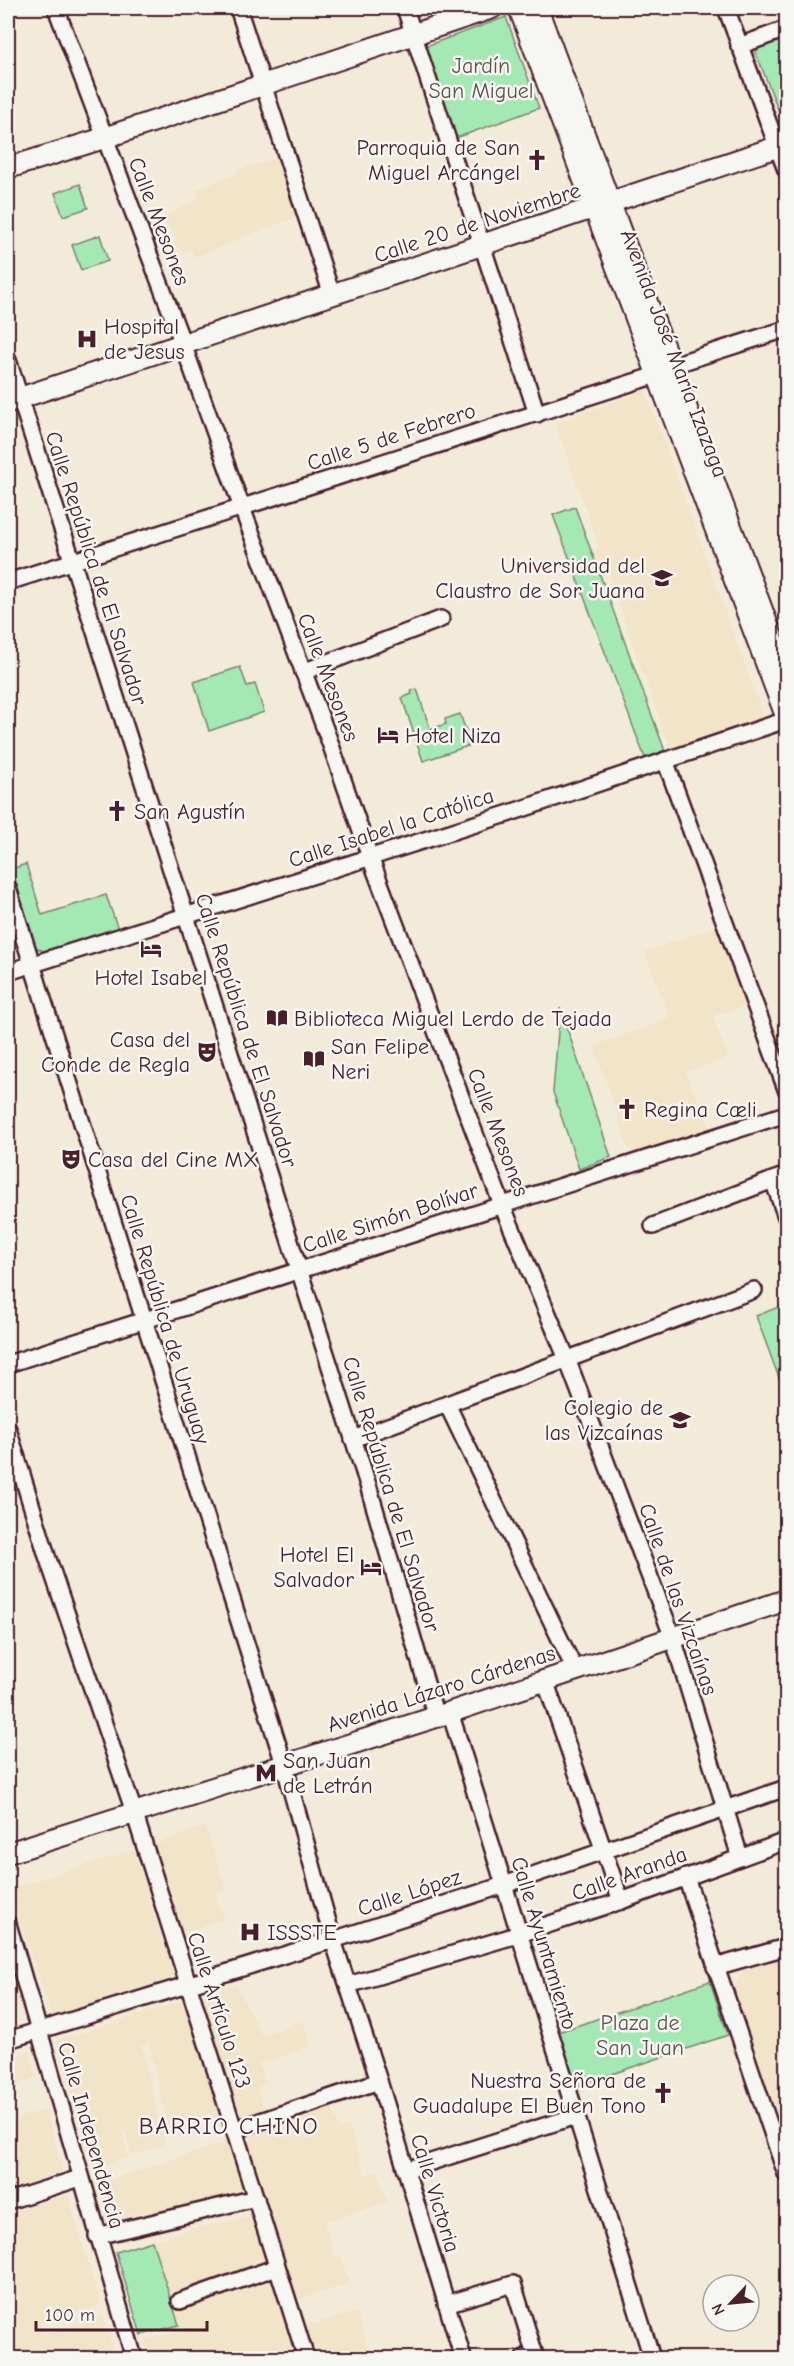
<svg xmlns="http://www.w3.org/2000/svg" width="794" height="2366" viewBox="0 0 794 2366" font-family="'Comic Neue',sans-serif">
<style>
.built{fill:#f1e4c8}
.green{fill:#a4e9b4;stroke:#778470;stroke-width:1.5}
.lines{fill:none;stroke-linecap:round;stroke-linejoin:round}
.minor-casing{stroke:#4a1f2b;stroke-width:20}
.major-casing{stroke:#4a1f2b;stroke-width:24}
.minor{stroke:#f6f6f2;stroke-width:15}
.major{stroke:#f6f6f2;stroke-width:20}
.labels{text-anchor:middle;stroke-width:5;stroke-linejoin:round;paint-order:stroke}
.park-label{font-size:22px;fill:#60524d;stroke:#f6f6f2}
.poi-label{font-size:22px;fill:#4a1f2b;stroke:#f6f6f2;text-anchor:start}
.street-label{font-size:22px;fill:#4a1f2b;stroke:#f6f6f2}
.neighbourhood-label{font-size:24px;letter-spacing:1.5px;fill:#4a1f2b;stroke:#f6f6f2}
</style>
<rect width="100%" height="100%" fill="#f3ebd9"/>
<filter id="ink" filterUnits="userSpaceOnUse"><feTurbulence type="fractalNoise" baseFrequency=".0167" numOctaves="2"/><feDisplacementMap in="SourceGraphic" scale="12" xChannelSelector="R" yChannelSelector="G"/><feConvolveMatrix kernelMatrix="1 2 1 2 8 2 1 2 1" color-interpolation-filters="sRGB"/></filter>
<g filter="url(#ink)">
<g class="built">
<polygon points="276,158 296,217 195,257 191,248 183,253 172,241 177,237 161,219 199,198 196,190 237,174 236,171"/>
<polygon points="645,390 765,721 672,753 605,567 599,569 592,550 599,547 555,423"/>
<polygon points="718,926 746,1005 713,1016 728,1058 685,1072 710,1128 636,1153 628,1148 594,1046 670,1018 645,952"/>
<polygon points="205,1826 227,1891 216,1894 224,1919 181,1933 153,1845"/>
<polygon points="134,1850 174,1977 52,2017 9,1889"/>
<polygon points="786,1958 786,2138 734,1989 743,1971"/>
<polygon points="236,1985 262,2036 303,2020 311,2046 271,2061 258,2062 266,2083 257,2087 265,2112 243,2119 240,2118 201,1996"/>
<polygon points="183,2001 220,2119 170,2135 149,2043 141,2045 165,2145 132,2156 125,2131 122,2131 129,2157 94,2169 57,2040"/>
<polygon points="29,2051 36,2077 21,2083 8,2096 8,2058"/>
<polygon points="331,2104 339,2128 349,2125 365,2175 378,2171 388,2202 324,2222 335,2258 341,2256 349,2284 297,2300 245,2135"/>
<polygon points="46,2110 63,2171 8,2189 8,2128 11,2125 11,2123 18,2121 18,2118"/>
<polygon points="227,2142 242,2192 212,2201 109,2219 98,2183"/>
<polygon points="68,2195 101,2305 40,2324 44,2334 103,2316 116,2358 8,2358 8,2213"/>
<polygon points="251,2217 296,2358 150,2358 145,2340 182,2331 152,2241 197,2227"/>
<polygon points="357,2312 371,2358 316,2358 306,2326"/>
</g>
<g class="green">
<polygon points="506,17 539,108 456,138 423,47"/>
<polygon points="786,38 786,121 781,117 756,53 758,49"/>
<polygon points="80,184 88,208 63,216 55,193"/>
<polygon points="100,235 108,261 81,270 72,245"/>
<polygon points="575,507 665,751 647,759 645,758 553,515"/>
<polygon points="240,667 247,686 255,684 264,712 209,731 194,682"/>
<polygon points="417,689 430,729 446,724 445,719 460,714 471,745 423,761 402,698 412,694 411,691"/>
<polygon points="26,864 42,915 106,895 118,929 43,951 35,947 12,869"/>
<polygon points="560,1008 611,1157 579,1169 553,1092"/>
<polygon points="786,1304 786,1397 756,1316"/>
<polygon points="710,1981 728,2035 570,2088 552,2034"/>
<polygon points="152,2241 179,2325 141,2335 116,2252"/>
</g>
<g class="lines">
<defs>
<g id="minor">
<polyline points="56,8 183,344 242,508 328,737 370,857 502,1205 567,1359 673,1638 740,1857"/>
<polyline points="238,8 332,295"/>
<polyline points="405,8 537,414"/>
<polyline points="726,8 786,170"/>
<polyline points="739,46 786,29"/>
<polyline points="8,360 368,1485 436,1717"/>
<polyline points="8,582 656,375 670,366 786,329"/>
<polyline points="303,672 441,619"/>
<polyline points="665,760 786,1089"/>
<polyline points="8,888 284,1764 333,1940 379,2081 463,2358"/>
<polyline points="8,972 507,814 786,720"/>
<polyline points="773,1180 786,1217"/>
<polyline points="653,1226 786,1175"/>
<polyline points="8,1364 786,1114"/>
<polyline points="447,1404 575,1670"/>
<polyline points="8,1429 47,1556 134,1812 306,2358"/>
<polyline points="353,1439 754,1290"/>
<polyline points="545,1680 621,1901"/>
<polyline points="450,1712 652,2358"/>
<polyline points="686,1877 786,2174"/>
<polyline points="8,1924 134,2358"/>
<polyline points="715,1967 786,1947"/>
<polyline points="348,1985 507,1938 621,1901 786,1841"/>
<polyline points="8,2040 333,1940 504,1885 786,1788"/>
<polyline points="234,2130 379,2081"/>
<polyline points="406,2170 576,2116"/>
<polyline points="8,2201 80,2178"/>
<polyline points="97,2236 256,2198"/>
<polyline points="180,2301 277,2267"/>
<polyline points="446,2304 513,2284 535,2355 524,2358"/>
</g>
<g id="major">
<polyline points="519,8 786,716"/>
<polyline points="537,8 786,674"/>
<polyline points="8,168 104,138 492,8"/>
<polyline points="8,402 786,144"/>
<polyline points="8,1853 436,1717 786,1600"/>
</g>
</defs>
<use href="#minor" class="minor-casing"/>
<use href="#major" class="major-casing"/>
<use href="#minor" class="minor"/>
<use href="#major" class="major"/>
</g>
</g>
<defs>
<symbol id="church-bare" viewBox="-9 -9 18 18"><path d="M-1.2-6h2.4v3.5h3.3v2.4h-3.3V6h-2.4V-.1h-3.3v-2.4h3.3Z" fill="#4a1f2b" stroke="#f6f6f2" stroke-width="2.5" paint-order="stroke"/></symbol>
<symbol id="hospital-bare" viewBox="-9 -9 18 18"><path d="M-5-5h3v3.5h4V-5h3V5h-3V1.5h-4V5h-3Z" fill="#4a1f2b" stroke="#f6f6f2" stroke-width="2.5" paint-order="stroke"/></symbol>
<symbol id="university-bare" viewBox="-9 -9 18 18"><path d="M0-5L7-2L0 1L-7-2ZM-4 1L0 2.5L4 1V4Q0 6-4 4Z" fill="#4a1f2b" stroke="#f6f6f2" stroke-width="2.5" paint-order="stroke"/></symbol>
<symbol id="hotel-bare" viewBox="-9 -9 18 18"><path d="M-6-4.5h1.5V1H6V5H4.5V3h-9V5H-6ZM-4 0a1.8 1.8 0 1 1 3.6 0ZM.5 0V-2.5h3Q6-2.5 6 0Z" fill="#4a1f2b" stroke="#f6f6f2" stroke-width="2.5" paint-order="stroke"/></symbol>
<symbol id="library-bare" viewBox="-9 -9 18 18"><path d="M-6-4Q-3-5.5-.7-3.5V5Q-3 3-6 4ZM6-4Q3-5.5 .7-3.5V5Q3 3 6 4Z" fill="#4a1f2b" stroke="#f6f6f2" stroke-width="2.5" paint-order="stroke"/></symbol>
<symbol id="theatre-bare" viewBox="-9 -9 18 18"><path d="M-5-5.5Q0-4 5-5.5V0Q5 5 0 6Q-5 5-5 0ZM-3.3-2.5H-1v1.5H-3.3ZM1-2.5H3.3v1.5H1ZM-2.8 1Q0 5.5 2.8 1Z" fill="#4a1f2b" stroke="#f6f6f2" stroke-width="2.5" paint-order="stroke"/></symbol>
<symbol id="school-bare" viewBox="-9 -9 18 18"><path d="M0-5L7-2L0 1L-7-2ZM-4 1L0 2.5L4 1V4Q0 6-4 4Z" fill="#4a1f2b" stroke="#f6f6f2" stroke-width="2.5" paint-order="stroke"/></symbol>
<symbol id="metro-bare" viewBox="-9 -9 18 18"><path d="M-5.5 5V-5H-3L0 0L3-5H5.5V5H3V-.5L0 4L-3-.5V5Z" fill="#4a1f2b" stroke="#f6f6f2" stroke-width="2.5" paint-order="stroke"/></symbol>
</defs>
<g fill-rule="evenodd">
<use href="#church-bare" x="522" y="145" width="30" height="30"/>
<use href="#hospital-bare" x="72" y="324" width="30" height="30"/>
<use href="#university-bare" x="647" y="563" width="30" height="30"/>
<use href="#hotel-bare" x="373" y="720" width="30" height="30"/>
<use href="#church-bare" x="102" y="796" width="30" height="30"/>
<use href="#hotel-bare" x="136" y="934" width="30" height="30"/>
<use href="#library-bare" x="262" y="1003" width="30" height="30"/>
<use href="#theatre-bare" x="192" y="1037" width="30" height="30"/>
<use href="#library-bare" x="299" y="1044" width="30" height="30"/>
<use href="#church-bare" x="612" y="1094" width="30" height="30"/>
<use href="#theatre-bare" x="56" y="1144" width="30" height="30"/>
<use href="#school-bare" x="665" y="1405" width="30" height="30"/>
<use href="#hotel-bare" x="356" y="1552" width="30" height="30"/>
<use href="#metro-bare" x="251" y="1758" width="30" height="30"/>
<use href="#hospital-bare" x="235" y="1917" width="30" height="30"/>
<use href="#church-bare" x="648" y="2078" width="30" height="30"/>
</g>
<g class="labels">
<g class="park-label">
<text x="481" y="73">Jardín<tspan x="481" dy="25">San Miguel</tspan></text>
<text x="640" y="2030">Plaza de<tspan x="640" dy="25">San Juan</tspan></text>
</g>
<g class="poi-label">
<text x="520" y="155" text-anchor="end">Parroquia de San<tspan x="520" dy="25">Miguel Arcángel</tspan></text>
<text x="104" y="334">Hospital<tspan x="104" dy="25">de Jesus</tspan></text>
<text x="645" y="573" text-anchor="end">Universidad del<tspan x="645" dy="25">Claustro de Sor Juana</tspan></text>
<text x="405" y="743">Hotel Niza</text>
<text x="134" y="819">San Agustín</text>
<text x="151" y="985" text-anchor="middle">Hotel Isabel</text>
<text x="294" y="1026">Biblioteca Miguel Lerdo de Tejada</text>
<text x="190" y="1047" text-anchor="end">Casa del<tspan x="190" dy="25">Conde de Regla</tspan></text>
<text x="331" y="1054">San Felipe<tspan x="331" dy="25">Neri</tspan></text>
<text x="644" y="1117">Regina Cæli</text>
<text x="88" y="1167">Casa del Cine MX</text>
<text x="663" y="1415" text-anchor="end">Colegio de<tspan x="663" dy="25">las Vizcaínas</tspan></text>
<text x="354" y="1562" text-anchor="end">Hotel El<tspan x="354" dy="25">Salvador</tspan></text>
<text x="283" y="1768">San Juan<tspan x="283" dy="25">de Letrán</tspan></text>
<text x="267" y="1940">ISSSTE</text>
<text x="646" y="2088" text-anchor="end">Nuestra Señora de<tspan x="646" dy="25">Guadalupe El Buen Tono</tspan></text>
</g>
<g class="street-label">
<text transform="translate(160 221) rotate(69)" y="8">Calle Mesones</text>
<text transform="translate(477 222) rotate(-18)" y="8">Calle 20 de Noviembre</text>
<text transform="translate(675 353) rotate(69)" y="8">Avenida José María Izazaga</text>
<text transform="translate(391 436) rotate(-18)" y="8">Calle 5 de Febrero</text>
<text transform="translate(97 568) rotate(72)" y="8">Calle República de El Salvador</text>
<text transform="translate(329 677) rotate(69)" y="8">Calle Mesones</text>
<text transform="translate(391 827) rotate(-18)" y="8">Calle Isabel la Católica</text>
<text transform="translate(247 1030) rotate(72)" y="8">Calle República de El Salvador</text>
<text transform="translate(499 1132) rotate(69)" y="8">Calle Mesones</text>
<text transform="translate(390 1217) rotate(-18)" y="8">Calle Simón Bolívar</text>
<text transform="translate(166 1319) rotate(73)" y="8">Calle República de Uruguay</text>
<text transform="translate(392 1494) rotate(73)" y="8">Calle República de El Salvador</text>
<text transform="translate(679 1599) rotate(71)" y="8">Calle de las Vizcaínas</text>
<text transform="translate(441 1688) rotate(-18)" y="8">Avenida Lázaro Cárdenas</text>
<text transform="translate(629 1873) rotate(-20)" y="8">Calle Aranda</text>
<text transform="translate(409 1892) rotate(-18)" y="8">Calle López</text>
<text transform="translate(545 1943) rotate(73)" y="8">Calle Ayuntamiento</text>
<text transform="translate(220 2010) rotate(72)" y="8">Calle Artículo 123</text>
<text transform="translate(92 2135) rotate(74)" y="8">Calle Independencia</text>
<text transform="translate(436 2193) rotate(73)" y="8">Calle Victoria</text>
</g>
<g class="neighbourhood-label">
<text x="229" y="2134">BARRIO CHINO</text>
</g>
</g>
<rect width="794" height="2366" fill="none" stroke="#f6f6f2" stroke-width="30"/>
<rect x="15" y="15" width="764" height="2336" fill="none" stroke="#4a1f2b" stroke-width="2" filter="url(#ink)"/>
<g transform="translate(731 2303) rotate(244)"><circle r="28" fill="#f6f6f2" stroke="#b1a0a2" stroke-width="1.5"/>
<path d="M0-4.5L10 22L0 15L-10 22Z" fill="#4a1f2b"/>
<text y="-9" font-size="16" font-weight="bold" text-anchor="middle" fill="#4a1f2b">N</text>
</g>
<path d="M36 2321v9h171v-9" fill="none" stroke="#4a1f2b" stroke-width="3"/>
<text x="45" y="2321" font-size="18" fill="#4a1f2b" stroke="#f6f6f2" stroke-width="4.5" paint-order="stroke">100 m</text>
</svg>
